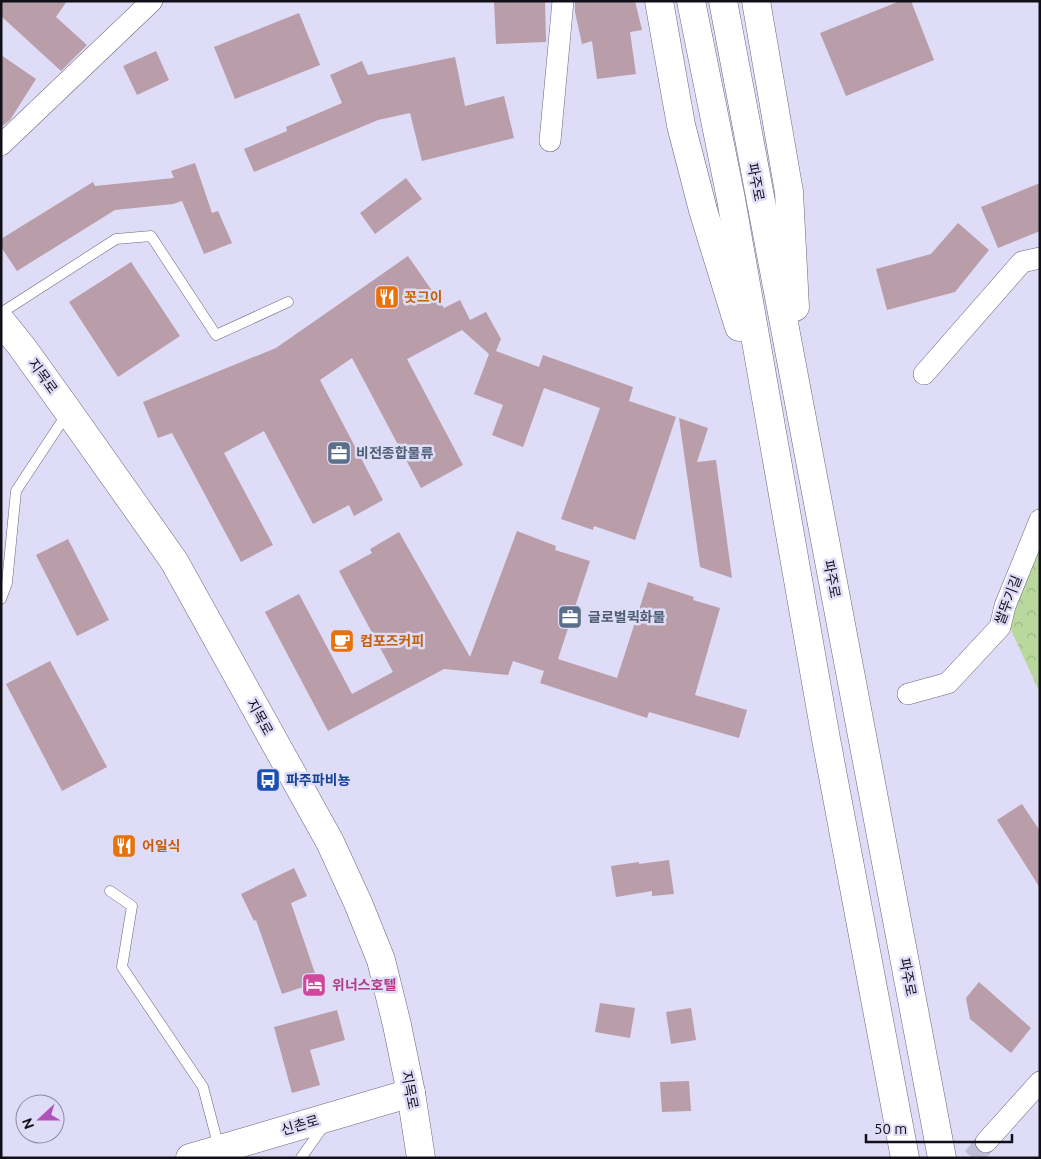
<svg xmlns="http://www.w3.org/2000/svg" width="1041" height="1159" viewBox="0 0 1041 1159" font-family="Ubuntu,'Noto Sans KR',sans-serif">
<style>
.forest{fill:url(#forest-crowns)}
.building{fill:#b99da9}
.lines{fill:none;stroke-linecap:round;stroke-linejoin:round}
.street-tunnel{stroke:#c0bdd6;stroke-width:21;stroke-dasharray:21 11;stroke-linecap:butt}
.lane-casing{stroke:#69667d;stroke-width:11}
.street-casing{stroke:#69667d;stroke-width:22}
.secondary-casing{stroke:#69667d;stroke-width:29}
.lane{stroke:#fff;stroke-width:10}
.street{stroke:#fff;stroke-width:21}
.secondary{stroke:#fff;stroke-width:28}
.labels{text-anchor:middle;stroke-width:5;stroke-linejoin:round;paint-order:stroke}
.street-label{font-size:14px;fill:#111019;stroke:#dfdcf7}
.food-label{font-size:14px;font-weight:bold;fill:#c56008;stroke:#dfdcf7;text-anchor:start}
.service-label{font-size:14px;font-weight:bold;fill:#4e5e75;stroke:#dfdcf7;text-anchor:start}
.transit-label{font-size:14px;font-weight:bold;fill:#164399;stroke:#dfdcf7;text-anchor:start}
.hotel-label{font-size:14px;font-weight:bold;fill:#b23c85;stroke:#dfdcf7;text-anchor:start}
</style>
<defs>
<pattern id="forest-crowns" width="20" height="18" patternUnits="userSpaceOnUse" patternTransform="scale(1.25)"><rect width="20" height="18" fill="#b8d89d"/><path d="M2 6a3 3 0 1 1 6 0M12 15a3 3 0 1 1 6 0" fill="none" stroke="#9db887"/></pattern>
</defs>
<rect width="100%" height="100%" fill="#dfdcf7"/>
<polygon class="forest" points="1040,540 1040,693 1007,621"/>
<g class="building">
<polygon points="1,1 67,1 56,17 87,45 61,71 1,16"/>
<polygon points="494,1 545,1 546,42 496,44"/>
<polygon points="575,1 635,1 642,30 630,32 636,74 597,79 592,41 582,44 575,12"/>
<polygon points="900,1 911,1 934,60 846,96 820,33"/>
<polygon points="299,13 320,65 235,99 214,47"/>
<polygon points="156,51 169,80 137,95 123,66"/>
<polygon points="1,55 36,79 10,120 1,127"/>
<polygon points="455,57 465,106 504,96 514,138 422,161 410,113 378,120 254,172 244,149 287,131 286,127 342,103 330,75 362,61 368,75"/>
<polygon points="195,163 212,213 218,211 232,243 204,254 182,201 173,204 115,210 17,271 1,247 1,239 93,182 95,186 174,178 171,171"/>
<polygon points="406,178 422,199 375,234 360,213"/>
<polygon points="1040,183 1040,231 998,248 981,207"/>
<polygon points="958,223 989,250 955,292 887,310 876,269 931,254"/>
<polygon points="408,256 444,308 460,300 470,320 486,312 501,339 496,351 539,367 543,355 633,387 629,401 676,417 635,540 594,526 593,530 561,519 600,408 544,388 523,447 492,435 503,405 474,394 489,354 462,330 407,359 463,465 421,488 352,358 320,380 383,500 354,516 349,505 313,524 264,431 224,453 273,545 241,562 172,433 158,438 143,402 276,348"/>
<polygon points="131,262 180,336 118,377 69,302"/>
<polygon points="679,418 708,428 697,462 716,460 732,578 700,567"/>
<polygon points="517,531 556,546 555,550 590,561 558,659 617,678 648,582 694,597 693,600 720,608 695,695 747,710 739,738 649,712 647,718 540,683 544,671 513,661 508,675 444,669 328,731 265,612 299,594 352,694 393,672 339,571 372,553 370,549 399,532 470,657"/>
<polygon points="68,539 109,620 77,636 36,555"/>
<polygon points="50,661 107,767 62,791 6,684"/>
<polygon points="1022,804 1040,831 1040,888 997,820"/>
<polygon points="669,860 674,894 652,896 652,891 616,897 611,866 639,862 639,864"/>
<polygon points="294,868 307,896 291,903 318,982 282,994 256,920 254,921 241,894"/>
<polygon points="979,982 1031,1028 1011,1053 970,1019 966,998"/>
<polygon points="600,1003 635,1008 630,1038 595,1032"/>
<polygon points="691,1008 696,1040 671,1044 666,1012"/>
<polygon points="337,1010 345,1040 310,1050 320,1085 292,1093 274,1027"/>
<polygon points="689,1081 691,1111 662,1112 660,1082"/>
</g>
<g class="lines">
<polyline class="street-tunnel" points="973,1158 986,1142"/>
<defs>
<g id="lane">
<polyline points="1,313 116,239 151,236 216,335 288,302"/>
<polyline points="1,599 7,583 16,491 68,412"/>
<polyline points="110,891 132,906 122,967 203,1087 219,1148"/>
<polyline points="301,1158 325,1124"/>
</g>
<g id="street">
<polyline points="550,141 563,1"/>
<polyline points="1,145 152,1"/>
<polyline points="924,374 1022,262 1040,258"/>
<polyline points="908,694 948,683 1000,627 1005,606 1040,520"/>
<polyline points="986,1142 1040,1082"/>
</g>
<g id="secondary">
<polyline points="659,1 681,125 703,210 739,327"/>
<polyline points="691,1 731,199 826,739 905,1158"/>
<polyline points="723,1 942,1158"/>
<polyline points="756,1 789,192 795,307"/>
<polyline points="1,321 22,347 68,411 174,561 330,842 358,903 381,960 397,1025 411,1093 421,1158"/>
<polyline points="190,1158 411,1093"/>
</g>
</defs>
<use href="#lane" class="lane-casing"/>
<use href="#street" class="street-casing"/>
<use href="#secondary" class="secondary-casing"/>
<use href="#lane" class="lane"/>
<use href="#street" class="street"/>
<use href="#secondary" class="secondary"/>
</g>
<defs>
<symbol id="restaurant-square" viewBox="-11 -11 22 22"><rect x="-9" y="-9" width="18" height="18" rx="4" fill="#e8710a" stroke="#dfdcf7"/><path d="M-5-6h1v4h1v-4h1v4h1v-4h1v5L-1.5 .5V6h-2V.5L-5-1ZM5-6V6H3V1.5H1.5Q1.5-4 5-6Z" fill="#fff"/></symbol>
<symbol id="office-square" viewBox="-11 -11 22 22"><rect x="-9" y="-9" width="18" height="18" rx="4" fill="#5c6f8a" stroke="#dfdcf7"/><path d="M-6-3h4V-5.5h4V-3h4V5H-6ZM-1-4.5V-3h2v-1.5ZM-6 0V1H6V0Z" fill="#fff"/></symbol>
<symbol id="cafe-square" viewBox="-11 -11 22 22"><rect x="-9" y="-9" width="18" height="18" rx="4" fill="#e8710a" stroke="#dfdcf7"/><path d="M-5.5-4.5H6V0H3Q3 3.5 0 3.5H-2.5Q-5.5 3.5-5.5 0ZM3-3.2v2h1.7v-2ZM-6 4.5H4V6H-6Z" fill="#fff"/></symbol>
<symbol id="bus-square" viewBox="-11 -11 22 22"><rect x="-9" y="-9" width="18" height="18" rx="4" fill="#1a4fb4" stroke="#dfdcf7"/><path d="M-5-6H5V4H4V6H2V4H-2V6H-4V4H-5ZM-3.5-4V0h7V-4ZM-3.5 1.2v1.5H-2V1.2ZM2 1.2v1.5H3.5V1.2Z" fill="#fff"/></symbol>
<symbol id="hotel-square" viewBox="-11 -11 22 22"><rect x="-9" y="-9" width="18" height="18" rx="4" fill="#d1479c" stroke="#dfdcf7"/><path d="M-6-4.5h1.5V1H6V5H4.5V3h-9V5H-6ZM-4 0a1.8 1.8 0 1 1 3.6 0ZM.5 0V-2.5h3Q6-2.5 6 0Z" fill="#fff"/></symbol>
</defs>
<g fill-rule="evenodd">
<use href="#restaurant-square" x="373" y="283" width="28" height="28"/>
<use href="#office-square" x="325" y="439" width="28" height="28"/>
<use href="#office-square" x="556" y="603" width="28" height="28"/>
<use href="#cafe-square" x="328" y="627" width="28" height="28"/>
<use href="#bus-square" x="254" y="766" width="28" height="28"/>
<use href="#restaurant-square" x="110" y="832" width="28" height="28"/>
<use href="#hotel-square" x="300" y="971" width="28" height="28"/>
</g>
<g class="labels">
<g class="street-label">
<text transform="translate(756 182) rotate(79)" y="5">파주로</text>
<text transform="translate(43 376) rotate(54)" y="5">지목로</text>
<text transform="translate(832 579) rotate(79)" y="5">파주로</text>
<text transform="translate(1008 600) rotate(-69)" y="5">쌀뚜기길</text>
<text transform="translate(260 717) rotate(61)" y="5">지목로</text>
<text transform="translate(908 977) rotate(79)" y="5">파주로</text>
<text transform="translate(410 1090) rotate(79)" y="5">지목로</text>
<text transform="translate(300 1125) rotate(-16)" y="5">신촌로</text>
</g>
<g class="food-label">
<text x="404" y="302">꼿그이</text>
<text x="360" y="646">컴포즈커피</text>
<text x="142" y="851">어일식</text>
</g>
<g class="service-label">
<text x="356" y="458">비전종합물류</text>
<text x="588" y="622">글로벌퀵화물</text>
</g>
<g class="transit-label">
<text x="286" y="785">파주파비뇽</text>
</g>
<g class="hotel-label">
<text x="332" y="990">위너스호텔</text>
</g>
</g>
<rect width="1041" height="1159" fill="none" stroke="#111019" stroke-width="5"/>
<g transform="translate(40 1119) rotate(249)"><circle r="24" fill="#dfdcf7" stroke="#8d8a9e"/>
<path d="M0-4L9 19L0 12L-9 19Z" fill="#b251b9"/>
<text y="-8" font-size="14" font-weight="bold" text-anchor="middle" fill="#111019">N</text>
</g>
<path d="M866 1134v8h146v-8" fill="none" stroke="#111019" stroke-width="2.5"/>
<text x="874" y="1134" font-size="15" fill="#111019" stroke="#dfdcf7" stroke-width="4" paint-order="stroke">50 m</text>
</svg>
